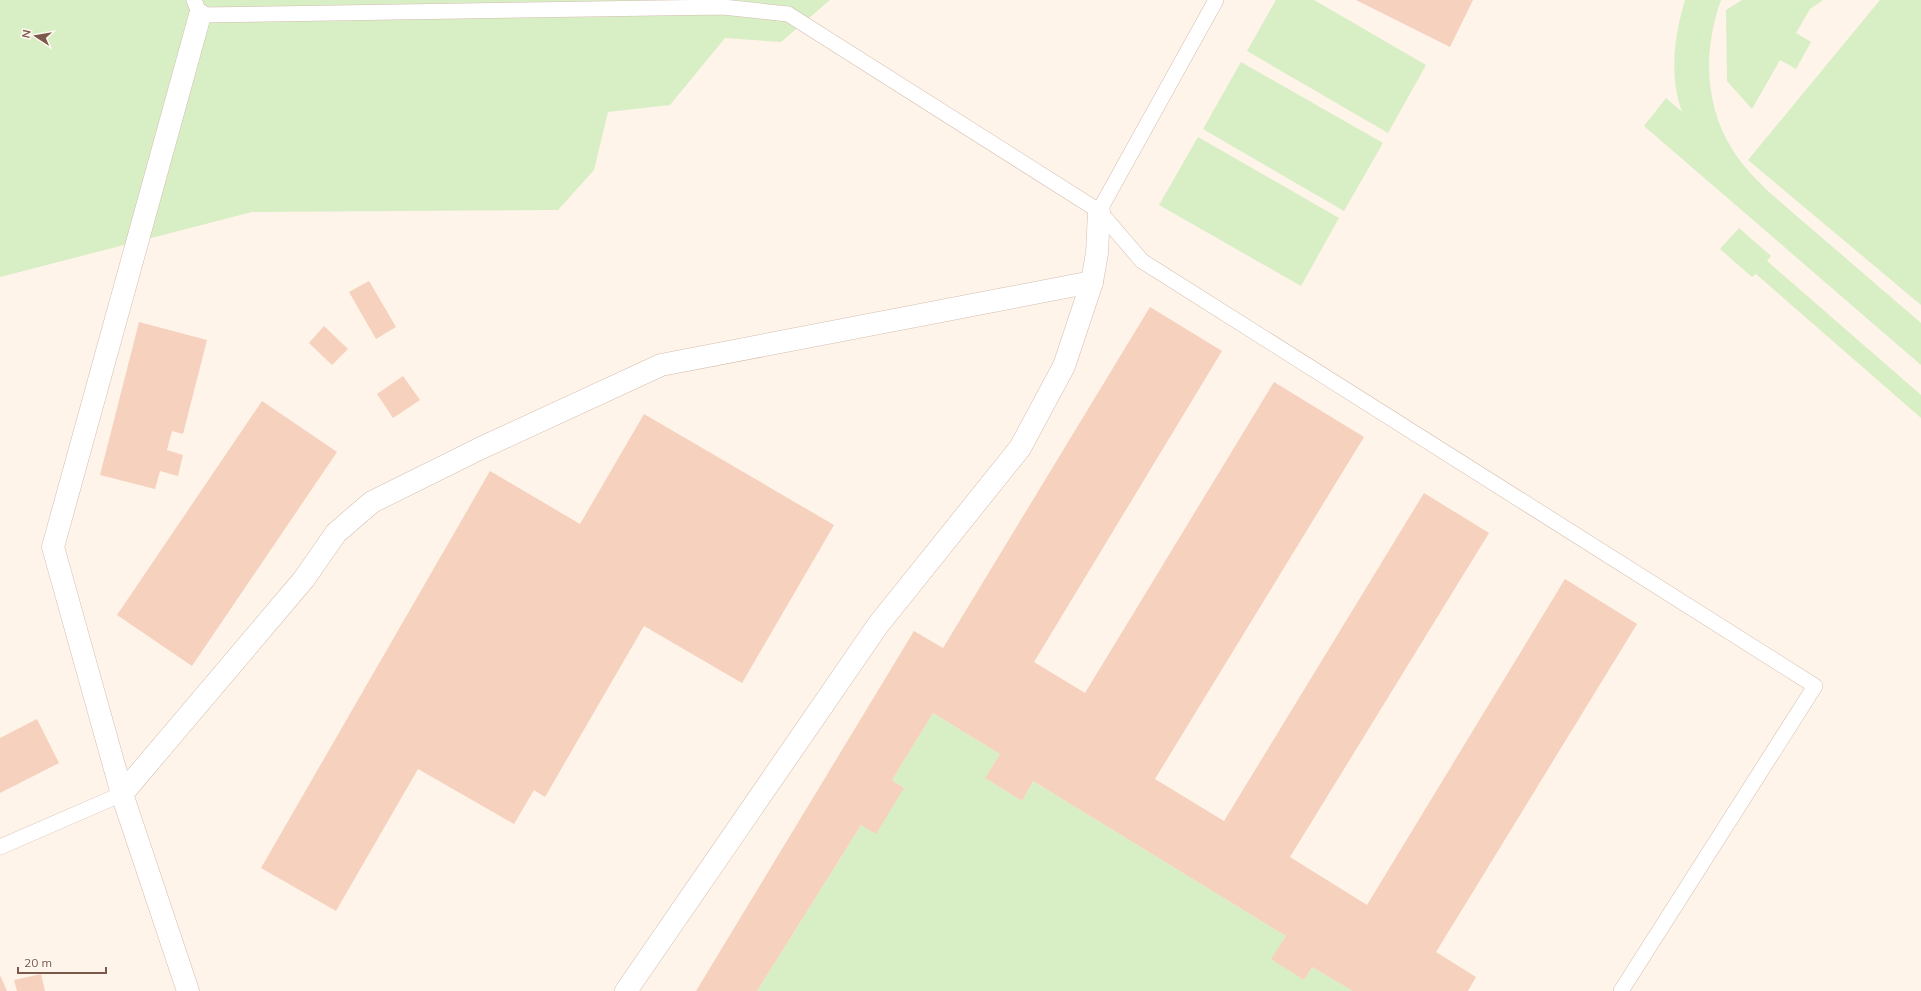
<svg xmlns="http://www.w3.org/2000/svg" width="1921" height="991" viewBox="0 0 1921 991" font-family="Mulish,sans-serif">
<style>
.green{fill:#d8eec5}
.building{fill:#f6d1be}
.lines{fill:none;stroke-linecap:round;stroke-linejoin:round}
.service-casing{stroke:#d4bdaf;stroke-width:16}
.minor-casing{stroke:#d4bdaf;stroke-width:23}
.service{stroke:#fff;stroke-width:15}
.minor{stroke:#fff;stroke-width:22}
</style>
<rect width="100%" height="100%" fill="#fef4e9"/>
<g class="green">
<polygon points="0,0 830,0 781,42 725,38 670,105 608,112 594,170 558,210 252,212 0,277"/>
<polygon points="1276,0 1314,0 1426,65 1388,133 1247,51"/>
<path d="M1685,0H1721C1703,50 1704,106 1734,152C1744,168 1757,180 1770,193L1921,323V365L1644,126L1666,98L1682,112C1669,75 1674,37 1685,0Z"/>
<polygon points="1742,0 1823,0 1810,9 1796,33 1811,42 1796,69 1780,60 1752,109 1727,81 1726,10"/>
<polygon points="1880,0 1921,0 1921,305 1748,160"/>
<polygon points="1241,62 1383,143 1344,211 1203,129"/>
<polygon points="1198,137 1339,218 1301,286 1159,205"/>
<polygon points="1739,228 1771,256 1767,261 1921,395 1921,418 1756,274 1752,277 1720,249"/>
<polygon points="933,713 1000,754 985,778 1022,801 1033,781 1286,936 1272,959 1304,980 1312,967 1353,991 757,991 861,825 904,788 892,780"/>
</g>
<g class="building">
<polygon points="1356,0 1473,0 1450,47"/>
<polygon points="369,281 396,327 376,339 349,292"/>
<polygon points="1150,307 1222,351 1034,662 1085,693 1274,382 1364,437 1155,779 1224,821 1424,493 1489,533 1290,857 1367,905 1565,579 1637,624 1436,952 1476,977 1468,991 1353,991 1312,967 1304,980 1271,959 1286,936 1033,781 1022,801 985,778 1000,754 933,713 892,780 904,788 876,834 861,825 757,991 696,991 914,631 943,648"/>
<polygon points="139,322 207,340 183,434 172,431 167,450 183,455 178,476 160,471 155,489 100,475"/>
<polygon points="324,326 348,349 332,365 309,343"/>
<polygon points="403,376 420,400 393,418 377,394"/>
<polygon points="262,401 337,452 192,666 117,615"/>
<polygon points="644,414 834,525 742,683 644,626 545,797 534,790 514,824 418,769 336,911 261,868 490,471 580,524"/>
<polygon points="37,719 59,763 0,793 0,738"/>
<polygon points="41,974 45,991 17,991 14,980"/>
<polygon points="0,975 7,991 0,991"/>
</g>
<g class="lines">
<defs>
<g id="service">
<polyline points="194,0 200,15 723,7 788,14 1099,211 1142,261 1815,686 1621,991"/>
<polyline points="1099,211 1216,0"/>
<polyline points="0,847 122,794"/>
</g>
<g id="minor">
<polyline points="122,794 304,579 336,533 372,502 481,448 661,365 1092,282"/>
<polyline points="188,991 122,794 53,547 200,15"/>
<polyline points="626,991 878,625 1020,448 1064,366 1092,282 1097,253 1099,211"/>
</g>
</defs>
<use href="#service" class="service-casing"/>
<use href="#minor" class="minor-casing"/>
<use href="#service" class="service"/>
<use href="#minor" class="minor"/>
</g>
<g transform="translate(36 36) rotate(282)" stroke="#fff8f0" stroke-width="3" paint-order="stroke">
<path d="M0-3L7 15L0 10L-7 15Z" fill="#7b5849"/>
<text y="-6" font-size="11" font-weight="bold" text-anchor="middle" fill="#7b5849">N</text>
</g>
<path d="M18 967v6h88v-6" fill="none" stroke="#7b5849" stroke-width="2"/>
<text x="24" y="967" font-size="12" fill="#7b5849" stroke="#fff8f0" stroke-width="3" paint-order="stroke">20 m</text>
</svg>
